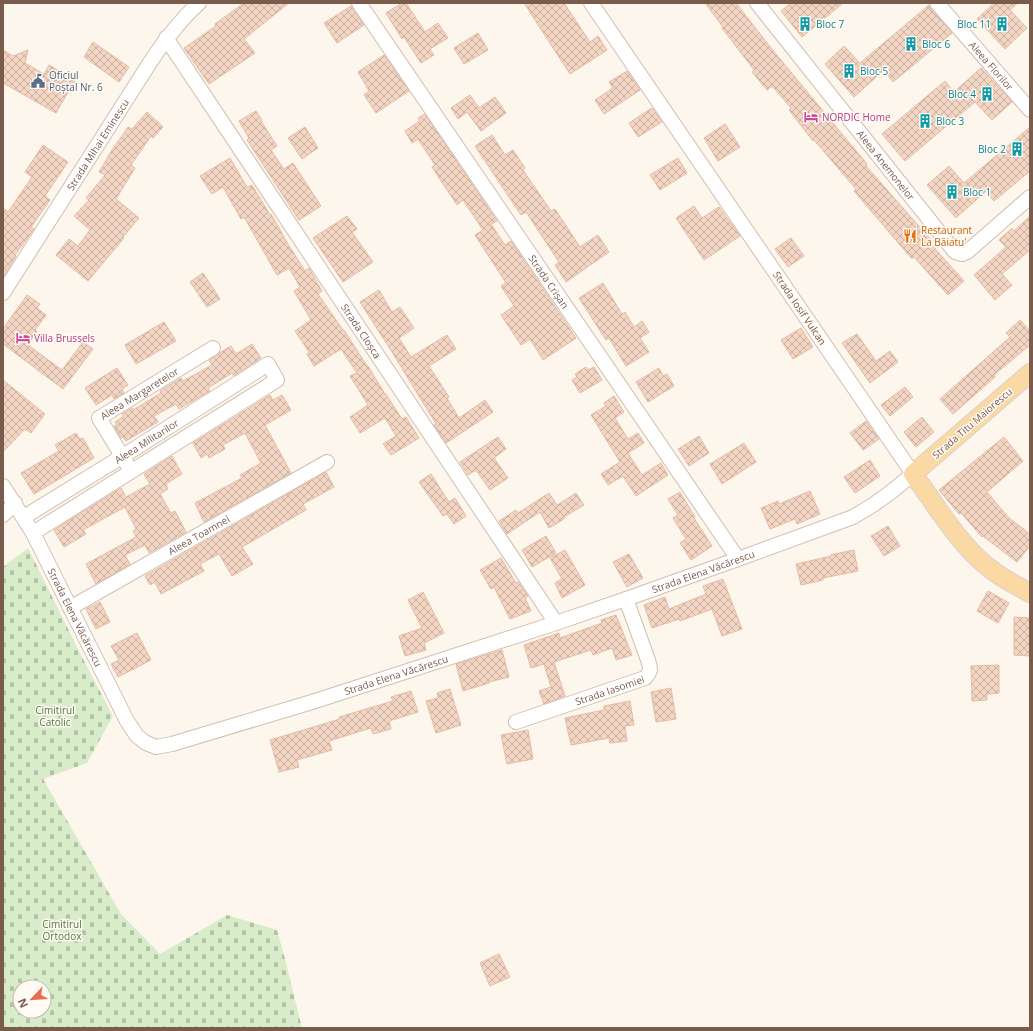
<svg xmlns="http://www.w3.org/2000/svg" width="1033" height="1031" viewBox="0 0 1033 1031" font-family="'Open Sans',sans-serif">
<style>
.cemetery{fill:url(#cemetery-stones);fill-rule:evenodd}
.building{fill:url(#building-cross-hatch);stroke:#e6bba3}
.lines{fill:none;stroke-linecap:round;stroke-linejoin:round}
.minor-casing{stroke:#d1beb0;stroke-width:16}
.major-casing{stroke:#dad1cd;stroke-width:20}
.minor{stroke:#fff;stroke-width:14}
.major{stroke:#fbd9a5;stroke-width:18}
.labels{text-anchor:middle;stroke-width:3;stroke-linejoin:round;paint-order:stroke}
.culture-label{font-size:10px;fill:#0d838f;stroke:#fffaf3;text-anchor:start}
.street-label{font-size:10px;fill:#7a5c4d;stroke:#fffaf3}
.service-label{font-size:10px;fill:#4e5e75;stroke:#fffaf3;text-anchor:start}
.hotel-label{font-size:10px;fill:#b23c85;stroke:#fffaf3;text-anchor:start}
.food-label{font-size:10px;fill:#c56008;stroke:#fffaf3;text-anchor:start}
.park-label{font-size:10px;fill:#537a41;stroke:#fffaf3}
</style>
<defs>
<pattern id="cemetery-stones" width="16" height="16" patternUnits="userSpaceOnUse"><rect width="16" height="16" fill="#d8ecc9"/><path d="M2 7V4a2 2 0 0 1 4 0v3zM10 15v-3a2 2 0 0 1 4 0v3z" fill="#b4c2a5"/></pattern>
<pattern id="building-cross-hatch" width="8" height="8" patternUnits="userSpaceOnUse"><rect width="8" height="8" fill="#f3d5c3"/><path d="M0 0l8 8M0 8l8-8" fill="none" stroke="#cab0a1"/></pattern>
</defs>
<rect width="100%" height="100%" fill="#fdf6ec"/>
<path class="cemetery" d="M28,548L82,657L113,716L87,763L43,779L121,914L160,954L227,915L277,930L284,955L302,1028H3V567ZM20,987H44V1011H20Z"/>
<g class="building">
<polygon points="244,3 289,3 244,39 255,53 209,84 184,48 216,26 215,24"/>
<polygon points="402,3 406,3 425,32 438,23 448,38 430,49 434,55 421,63 404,37 402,39 386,13"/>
<polygon points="524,3 564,3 590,42 598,36 607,50 570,74"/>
<polygon points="705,3 736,3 775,53 867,164 866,166 932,241 930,243 964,281 948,295 914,257 912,259 854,191 856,189 814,140 813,141 789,110 791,108 772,86 767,90 752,72 754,70 722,28 723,27"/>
<polygon points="791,3 843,3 802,37 781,11"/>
<polygon points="994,3 1018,3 1010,10 1027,28 1005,49 977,19"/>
<polygon points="929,5 931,9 952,33 893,82 884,70 854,97 825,64 844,46 860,63"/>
<polygon points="351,6 364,25 337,43 324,23"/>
<polygon points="478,33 488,50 464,64 454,48"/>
<polygon points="93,42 129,67 119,82 84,57"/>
<polygon points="3,50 13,56 28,50 25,63 44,74 49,65 75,80 56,113 3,83"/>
<polygon points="384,55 409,91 376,113 364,95 369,91 358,72"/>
<polygon points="981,68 1012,102 992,120 975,102 905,161 882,134 945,81 954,92"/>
<polygon points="627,71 640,90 604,114 595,100 613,88 609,82"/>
<polygon points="470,95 479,108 495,97 506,113 481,131 467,112 458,119 451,108"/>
<polygon points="652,108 662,122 638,137 629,123"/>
<polygon points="256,111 262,120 261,121 277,146 271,150 284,169 293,163 321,206 299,220 247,140 249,138 239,121"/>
<polygon points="147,112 163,127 153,138 151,136 131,165 135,168 116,199 139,218 123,237 124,238 88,281 56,255 69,239 78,246 90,230 74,216 89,200 86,198 105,175 99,172 112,150 128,127 132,129"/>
<polygon points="425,114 497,221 491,224 505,245 511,241 576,338 543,360 530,339 521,345 501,315 514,306 501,286 506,283 475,235 483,230 463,200 457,205 432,167 435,165 418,139 412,143 405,131 420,121 418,118"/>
<polygon points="725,124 740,147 718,161 704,138"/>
<polygon points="305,127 318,148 302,159 288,138"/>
<polygon points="1030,127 1030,171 994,201 986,191 956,218 927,185 949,166 964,183"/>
<polygon points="492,135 505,155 513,150 525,168 523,170 551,211 555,209 580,247 598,235 609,252 566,282 555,265 559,262 526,212 521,215 475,146"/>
<polygon points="43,145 68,162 45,196 50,200 31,227 34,229 15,255 16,256 3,277 3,208 8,212 32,177 25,172"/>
<polygon points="230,158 247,187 252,185 270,215 271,214 288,244 305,271 309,268 322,291 318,294 343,330 344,330 367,366 368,366 385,394 386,394 402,419 406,417 419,438 391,455 383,444 396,436 385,418 360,433 350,417 368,405 350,376 357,373 341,349 314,366 307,354 309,352 295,331 311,320 294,291 300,287 289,268 277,275 244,217 241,219 223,187 212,194 200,176"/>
<polygon points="678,158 687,173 660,190 650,175"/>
<polygon points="694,206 702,218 719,207 740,236 704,260 676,218"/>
<polygon points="347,216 357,229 352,232 373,262 343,282 313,238"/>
<polygon points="1030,216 1030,250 1002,274 1012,285 995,300 974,275 1006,247 999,240 1012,228 1014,231"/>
<polygon points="791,238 804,256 788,267 775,249"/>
<polygon points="203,273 220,299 207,307 190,282"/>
<polygon points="603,283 622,314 625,312 634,327 642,321 649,332 640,338 649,352 626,366 609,338 606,340 579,298"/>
<polygon points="379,290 392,312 400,307 414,328 399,338 411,357 447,335 456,349 429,366 449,397 447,398 459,418 485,400 493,412 446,443 434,425 436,424 392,352 360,302"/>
<polygon points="27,295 40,304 37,308 46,315 35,330 37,331 28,345 62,370 83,342 93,349 63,389 3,344 3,329"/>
<polygon points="1020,320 1030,331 1030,345 994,375 995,377 953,414 940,399 1010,337 1006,333"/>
<polygon points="164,322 176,341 136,364 125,345"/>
<polygon points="801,328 813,347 793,359 781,340"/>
<polygon points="857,334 876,361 890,351 898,362 870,383 842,343"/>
<polygon points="252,344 261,358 234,376 232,373 208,388 210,391 179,409 176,404 154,416 158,422 126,441 123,437 121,438 114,426 117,425 115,422 124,416 122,414 132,408 133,410 161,393 160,391 181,378 183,381 212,365 209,360 217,355 221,352 231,346 236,354"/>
<polygon points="586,367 588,370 594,367 602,380 580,393 572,380 577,377 575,374"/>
<polygon points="117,368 128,385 122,389 124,393 114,399 112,395 96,405 85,388"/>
<polygon points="659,368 663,376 667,374 674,386 648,402 636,382"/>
<polygon points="3,380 45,414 31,433 25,429 3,452"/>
<polygon points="905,387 913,397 890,416 881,405"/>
<polygon points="270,395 273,400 282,395 291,410 265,425 291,473 204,522 195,503 242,478 240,475 261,463 245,433 223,445 225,449 209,458 207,454 201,458 193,443"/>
<polygon points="614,396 624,412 615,418 628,439 638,433 644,443 628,453 642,475 661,463 668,475 636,496 623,476 608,485 601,474 620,462 591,415 606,406 604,403"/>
<polygon points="922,417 934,432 916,447 904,432"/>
<polygon points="866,421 879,439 863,450 850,433"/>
<polygon points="76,433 80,439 83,438 94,458 34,494 21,473 59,451 55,445"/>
<polygon points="699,436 709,453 689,466 678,449"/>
<polygon points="498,437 506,449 494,458 508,478 490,490 476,470 468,475 460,462"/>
<polygon points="1004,437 1023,461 987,492 1009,518 1030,534 1030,546 1017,562 983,536 982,537 961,513 959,514 939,490"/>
<polygon points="744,443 756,462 722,484 710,464"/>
<polygon points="172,456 182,474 166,484 168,489 160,494 171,513 175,511 186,532 149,553 145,545 125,555 130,564 96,584 86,564 136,537 133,531 136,529 125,507 83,530 86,534 64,547 54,530 121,488 126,497 150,484 144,474"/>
<polygon points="870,460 880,476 855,493 844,477"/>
<polygon points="326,472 334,487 303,504 306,510 242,547 253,564 232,576 219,554 200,564 204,571 161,594 155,582 150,585 145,576"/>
<polygon points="431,474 449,502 455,498 466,516 454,524 447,514 443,516 419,482"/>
<polygon points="810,491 820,514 797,524 795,519 770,529 761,508 778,501 779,504"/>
<polygon points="680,492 695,517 694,518 712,546 691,560 680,543 686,539 673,518 678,515 668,499"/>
<polygon points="549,493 557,505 576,493 584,505 564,517 564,519 549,528 540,512 507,534 499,521 516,510 518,513"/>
<polygon points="888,526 900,546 884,556 871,536"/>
<polygon points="546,536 556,553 532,567 522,550"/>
<polygon points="565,550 585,585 562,598 555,583 562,579 550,558"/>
<polygon points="854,550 858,571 823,578 823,580 801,585 796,564 831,556 830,555"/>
<polygon points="629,554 643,578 627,587 613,562"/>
<polygon points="501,558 516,583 518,582 528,596 525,598 531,611 510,619 494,587 491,589 480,570"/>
<polygon points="723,579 742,629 722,636 712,609 680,621 679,619 652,628 644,605 665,597 669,609 706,594 703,586"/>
<polygon points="988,591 1009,603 998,623 977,611"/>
<polygon points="423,592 444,633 424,643 426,650 405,656 399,636 422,628 408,600"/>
<polygon points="100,602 110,622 96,629 86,609"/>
<polygon points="616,615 632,655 616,660 612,648 593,655 591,650 554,662 565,696 544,704 539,691 551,687 544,664 531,668 524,645 559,633 560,638 602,623 601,620"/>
<polygon points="1014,617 1030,618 1030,656 1014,655"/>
<polygon points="137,633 151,660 118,677 111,664 119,660 111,646"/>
<polygon points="502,650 509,677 489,682 489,683 463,691 456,664"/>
<polygon points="999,665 999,693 987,694 987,700 972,701 971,666"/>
<polygon points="671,688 676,719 656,722 651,692"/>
<polygon points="450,689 461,725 436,733 426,701 438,698 437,693"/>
<polygon points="411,691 418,712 389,721 391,729 373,734 371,728 329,741 332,750 297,760 299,767 279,772 270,740 340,719 339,717 393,701 391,697"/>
<polygon points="630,701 634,725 625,726 627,741 610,743 609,738 571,745 565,718 604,710 604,706"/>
<polygon points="528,730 533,759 507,764 501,735"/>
<polygon points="499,954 510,977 490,986 480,963"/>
</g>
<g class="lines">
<defs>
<g id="minor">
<path id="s1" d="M359,3L738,559"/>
<path id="s2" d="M757,3L955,252L962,254L967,252L1030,197"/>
<path id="s3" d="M937,3L1030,110"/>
<path id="s4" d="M166,38L556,623"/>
<path id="s5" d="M3,293L151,61C165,40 180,20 199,3"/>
<path id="s6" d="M127,464L99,418L213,348"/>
<path id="s7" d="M3,486L33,533L127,721L137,736L146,743L156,747L172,744L312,702L556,623L626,599L738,559L853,517L873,505L891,492L913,474L591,3"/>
<polyline points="3,515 15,503"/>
<path id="s8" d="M24,517L123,456L268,364L277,380L33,533"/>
<path id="s9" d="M70,608L327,462"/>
<path id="s10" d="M516,722L645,678C651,671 651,670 648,660L626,599"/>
</g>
<path id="major" d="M1030,373L913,474C936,505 958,543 988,567C1001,578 1016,585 1030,593"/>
</defs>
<use href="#minor" class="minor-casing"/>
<use href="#major" class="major-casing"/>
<use href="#minor" class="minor"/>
<use href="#major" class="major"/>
</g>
<defs>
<symbol id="building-bare" viewBox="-9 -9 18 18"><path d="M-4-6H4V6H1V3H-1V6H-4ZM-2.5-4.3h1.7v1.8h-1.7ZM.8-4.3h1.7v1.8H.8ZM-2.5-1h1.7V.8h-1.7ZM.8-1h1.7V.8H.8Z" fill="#0f9aa8" stroke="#fffaf3" stroke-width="2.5" paint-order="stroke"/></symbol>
<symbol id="civic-bare" viewBox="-9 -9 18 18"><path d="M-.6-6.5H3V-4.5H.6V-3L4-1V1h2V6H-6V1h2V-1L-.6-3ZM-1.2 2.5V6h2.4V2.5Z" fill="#5c6f8a" stroke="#fffaf3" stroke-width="2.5" paint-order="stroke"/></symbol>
<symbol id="hotel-bare" viewBox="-9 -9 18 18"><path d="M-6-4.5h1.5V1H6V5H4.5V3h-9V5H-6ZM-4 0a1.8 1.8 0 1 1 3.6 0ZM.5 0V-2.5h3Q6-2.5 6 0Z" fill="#d1479c" stroke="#fffaf3" stroke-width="2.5" paint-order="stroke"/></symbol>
<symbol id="restaurant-bare" viewBox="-9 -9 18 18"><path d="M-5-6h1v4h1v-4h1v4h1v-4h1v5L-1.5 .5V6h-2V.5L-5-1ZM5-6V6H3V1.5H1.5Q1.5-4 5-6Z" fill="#e8710a" stroke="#fffaf3" stroke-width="2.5" paint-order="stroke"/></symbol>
</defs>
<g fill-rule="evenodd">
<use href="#building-bare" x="795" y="14" width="20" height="20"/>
<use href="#building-bare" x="992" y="14" width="20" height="20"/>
<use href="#building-bare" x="901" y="34" width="20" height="20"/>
<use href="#building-bare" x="839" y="61" width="20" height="20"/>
<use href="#civic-bare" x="28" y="71" width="20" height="20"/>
<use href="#building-bare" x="977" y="84" width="20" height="20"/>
<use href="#hotel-bare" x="801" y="107" width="20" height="20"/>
<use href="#building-bare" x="915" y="111" width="20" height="20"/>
<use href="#building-bare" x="1007" y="139" width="20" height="20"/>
<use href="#building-bare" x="942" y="182" width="20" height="20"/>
<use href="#restaurant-bare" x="900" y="226" width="20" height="20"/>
<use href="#hotel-bare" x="13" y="328" width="20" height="20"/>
</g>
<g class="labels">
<g class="culture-label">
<text x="816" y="28">Bloc 7</text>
<text x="991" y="28" text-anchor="end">Bloc 11</text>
<text x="922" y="48">Bloc 6</text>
<text x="860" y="75">Bloc 5</text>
<text x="976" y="98" text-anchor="end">Bloc 4</text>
<text x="936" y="125">Bloc 3</text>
<text x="1006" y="153" text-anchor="end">Bloc 2</text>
<text x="963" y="196">Bloc 1</text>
</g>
<g class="street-label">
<text dy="4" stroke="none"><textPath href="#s3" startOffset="83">Aleea Florilor</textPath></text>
<text dy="4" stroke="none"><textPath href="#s5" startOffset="176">Strada Mihai Eminescu</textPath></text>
<text dy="4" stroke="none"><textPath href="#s2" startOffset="207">Aleea Anemonelor</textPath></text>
<text dy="4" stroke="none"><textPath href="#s1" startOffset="337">Strada Crișan</textPath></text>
<text transform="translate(800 308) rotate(56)" y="4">Strada Iosif Vulcan</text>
<text dy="4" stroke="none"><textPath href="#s4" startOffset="352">Strada Cloșca</textPath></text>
<text dy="4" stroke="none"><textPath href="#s6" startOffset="101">Aleea Margaretelor</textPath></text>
<text transform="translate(972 423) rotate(-41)" y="4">Strada Titu Maiorescu</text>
<text dy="4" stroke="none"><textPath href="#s8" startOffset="144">Aleea Militarilor</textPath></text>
<text dy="4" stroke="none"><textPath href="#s9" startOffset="148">Aleea Toamnei</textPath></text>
<text dy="4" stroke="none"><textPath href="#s7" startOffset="881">Strada Elena Văcărescu</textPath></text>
<text dy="4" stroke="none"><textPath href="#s7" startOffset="150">Strada Elena Văcărescu</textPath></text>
<text dy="4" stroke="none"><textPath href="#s7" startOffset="557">Strada Elena Văcărescu</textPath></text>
<text dy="4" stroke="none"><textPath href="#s10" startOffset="99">Strada Iasomiei</textPath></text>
</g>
<g class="service-label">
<text x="49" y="79">Oficiul<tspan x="49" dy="12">Poștal Nr. 6</tspan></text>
</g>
<g class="hotel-label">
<text x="822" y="121">NORDIC Home</text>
<text x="34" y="342">Villa Brussels</text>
</g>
<g class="food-label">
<text x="921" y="234">Restaurant<tspan x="921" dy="12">La Băiatu'</tspan></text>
</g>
<g class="park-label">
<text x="55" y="714">Cimitirul<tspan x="55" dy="12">Catolic</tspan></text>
<text x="62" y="928">Cimitirul<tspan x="62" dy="12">Ortodox</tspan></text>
</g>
</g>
<rect width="1033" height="1031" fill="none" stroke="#7a5c4d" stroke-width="8"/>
<g transform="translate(32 999) rotate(245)"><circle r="19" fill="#fffaf3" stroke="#cabbb1"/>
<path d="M0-3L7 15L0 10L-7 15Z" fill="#e76f51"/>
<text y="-6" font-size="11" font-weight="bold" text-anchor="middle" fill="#7a5c4d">N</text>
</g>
</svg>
